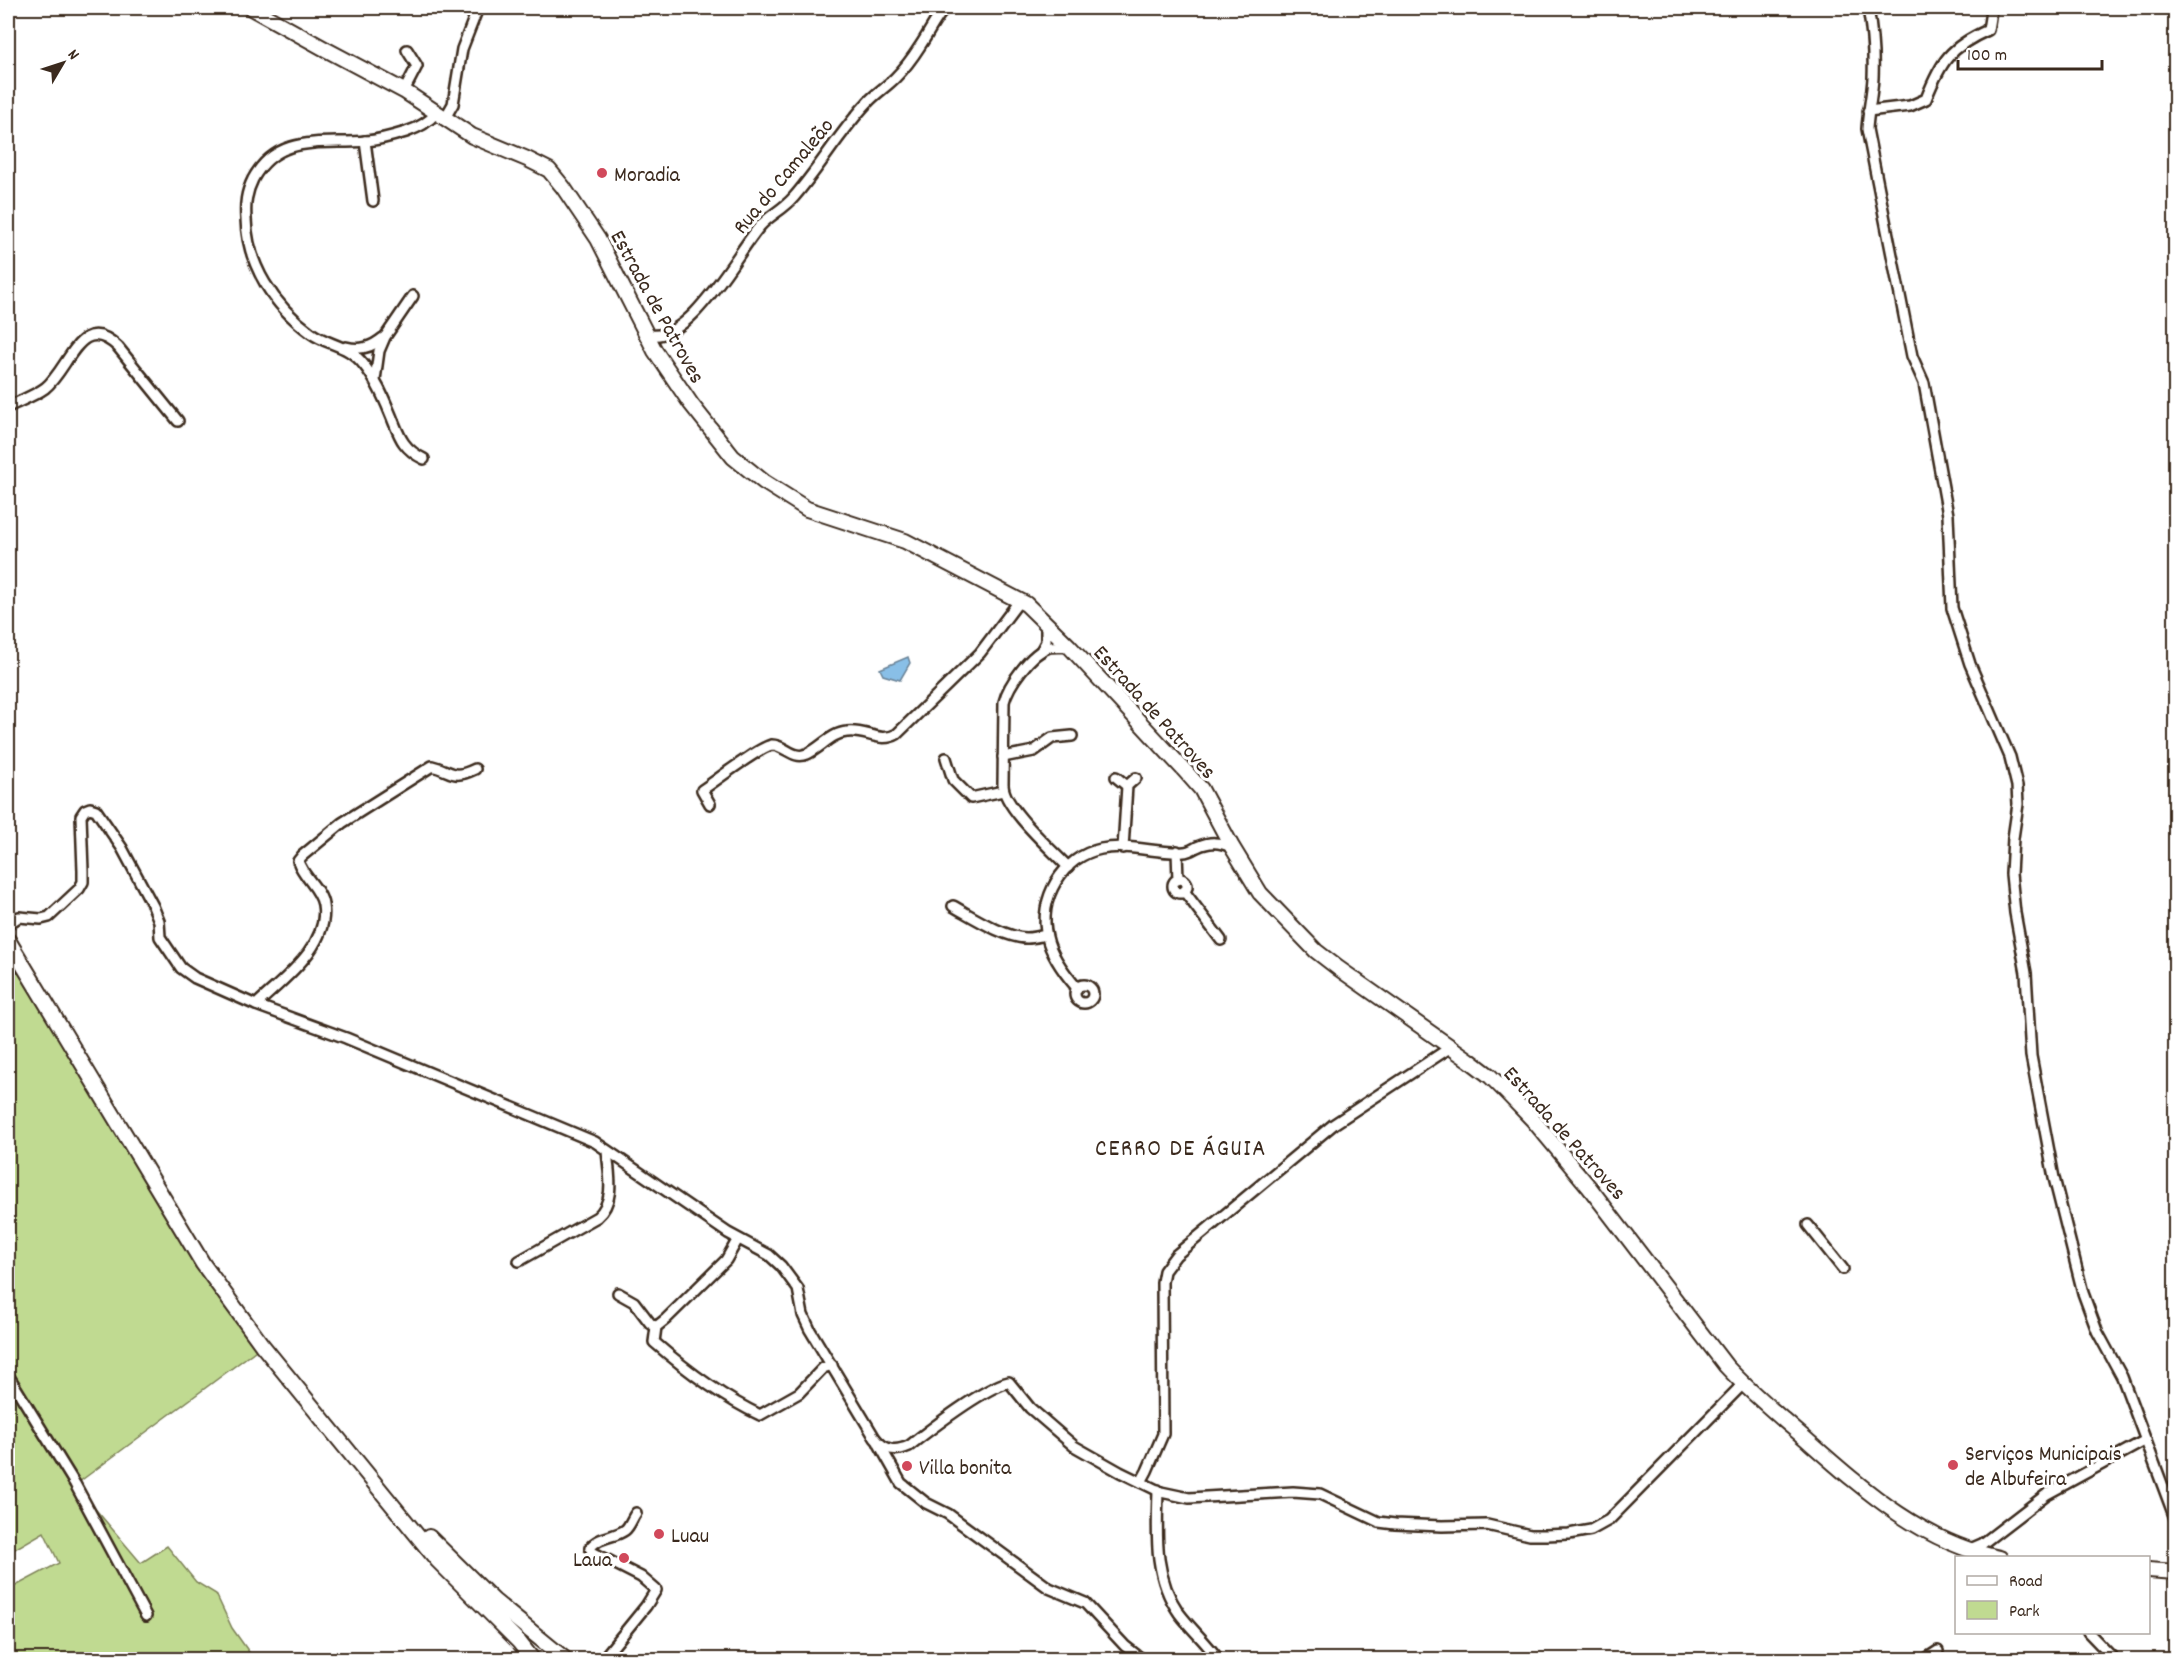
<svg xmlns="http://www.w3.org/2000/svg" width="2183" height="1667" viewBox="0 0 2183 1667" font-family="Dekko,sans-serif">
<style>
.green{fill:#c0da91;stroke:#7e8258;stroke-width:1.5}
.water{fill:#89bfe7;stroke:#6a8397;stroke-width:1.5}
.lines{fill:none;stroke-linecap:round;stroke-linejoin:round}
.street-casing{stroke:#3b2a1e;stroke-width:14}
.secondary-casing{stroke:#3b2a1e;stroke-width:18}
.street{stroke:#fff;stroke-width:9}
.secondary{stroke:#fff;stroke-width:14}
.poi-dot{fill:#d1495b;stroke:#fff;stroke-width:2}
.labels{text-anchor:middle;stroke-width:6;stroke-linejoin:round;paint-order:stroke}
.poi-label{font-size:22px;fill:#3b2a1e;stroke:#fff;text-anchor:start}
.street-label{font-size:22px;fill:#3b2a1e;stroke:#fff}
.neighbourhood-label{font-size:24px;letter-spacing:1.5px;fill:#3b2a1e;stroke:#fff}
</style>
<rect width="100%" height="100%" fill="#fff"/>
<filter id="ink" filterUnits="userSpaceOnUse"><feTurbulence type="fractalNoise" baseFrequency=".0167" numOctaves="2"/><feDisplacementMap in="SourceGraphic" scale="12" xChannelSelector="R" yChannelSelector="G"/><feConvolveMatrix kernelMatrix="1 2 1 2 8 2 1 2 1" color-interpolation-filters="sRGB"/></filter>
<g filter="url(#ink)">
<polygon class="green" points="18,969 259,1348 75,1485 141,1563 167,1546 196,1582 216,1594 232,1628 254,1659 8,1659 8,1590 59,1563 44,1532 8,1553 8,971"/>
<polygon class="water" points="908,657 910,663 900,680 883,675 880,669"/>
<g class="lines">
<defs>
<g id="street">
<path d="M1868,8C1872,31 1874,55 1873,78C1872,95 1868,112 1867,129L1912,356L1924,383L1948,515L1952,608L1970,664L2010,757L2017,786L2018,804L2013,838L2011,874L2015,913L2026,973L2031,1056L2054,1178L2083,1293L2097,1331L2122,1377L2176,1521"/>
<polyline points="404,91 417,66 407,50"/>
<path d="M1868,111L1910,106L1926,99C1941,61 1950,47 1988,30L1991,11L1989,8"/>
<polyline points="445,118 453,104 462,49 478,8"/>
<polyline points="365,141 373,201"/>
<path d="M646,334C688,348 737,252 760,226C770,215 784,209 794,197C820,167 840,132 867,103C875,94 886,87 895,78C904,69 913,57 920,46C929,33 935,19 945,8"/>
<path d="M346,347C361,351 372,347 383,338"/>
<polyline points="375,380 379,351 385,337 413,296"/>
<path d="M8,407C19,401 34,396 45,388C70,368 80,311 118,347L178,421"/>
<path d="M424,459C401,448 399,434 390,413C383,396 376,380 364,365C348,344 329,346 311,333C274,306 247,265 246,219C245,204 246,193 253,179C278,133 323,145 366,141C380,140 393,136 406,132C418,128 428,123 436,113"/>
<polyline points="1041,651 1046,642 1046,623"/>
<polyline points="1003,757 1034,751 1052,738 1072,736"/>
<polyline points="946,758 953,780 971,798 1003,791"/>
<polyline points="1116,777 1127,786"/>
<path d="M710,804L702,790C714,782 761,746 772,745C785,745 793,760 807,754C821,748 831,733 847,732C865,729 880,744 897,734L980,653L1020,600"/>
<polyline points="1123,848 1127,786 1136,778"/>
<polyline points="1177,851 1178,880"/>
<path d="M1068,867C1051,849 1004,808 1003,785L1004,702C1008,685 1031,653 1049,647C1055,646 1063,647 1069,646"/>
<circle cx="1180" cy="886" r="7"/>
<polyline points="1184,891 1221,940"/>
<path d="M953,906C973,917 1005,938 1027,938C1034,938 1040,936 1046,935"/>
<path d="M8,924L19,917L41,919L49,917L79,889L83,882V871L81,816L85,810L90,808L96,810L122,848L153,906L159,921L160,937L181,968L195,978L256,1005L346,1038L595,1142L728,1233L769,1255L781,1266L798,1289L803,1315L810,1330L875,1438C885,1451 895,1452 909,1446C932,1428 983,1388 1009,1382L1030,1408L1074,1446L1120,1472L1161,1492L1189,1498L1293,1492L1320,1494L1379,1522L1395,1524L1442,1526L1487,1525L1530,1535H1546L1569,1534L1591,1530L1609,1520L1743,1384"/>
<circle cx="1084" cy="994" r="9"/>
<path d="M1077,988C1065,974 1051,956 1047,937C1038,899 1062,857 1101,849C1129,843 1157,854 1184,852C1189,852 1193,849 1197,847C1211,841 1218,842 1232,847"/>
<path d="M256,1005C282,980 330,946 323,905C321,889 303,877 298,861L302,856L342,823L432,766C453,771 452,780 475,769"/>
<polyline points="1808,1225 1843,1269"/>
<path d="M738,1239L726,1260L666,1319L656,1327L654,1342C686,1370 722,1397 760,1415L799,1393L823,1368L832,1365"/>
<path d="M519,1261L597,1217C616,1201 609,1174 607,1151"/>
<polyline points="618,1293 634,1302 650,1323 656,1327"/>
<polyline points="8,1375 75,1484 146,1616"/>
<polyline points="879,1444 901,1483 926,1503 948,1514 1049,1588 1085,1603 1125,1646 1143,1660"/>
<polyline points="1141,1482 1147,1471 1163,1434 1162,1282 1164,1271 1176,1255 1334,1124 1451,1047"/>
<path d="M1158,1490C1157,1533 1153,1576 1179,1613C1191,1629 1207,1643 1219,1660"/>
<polyline points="1968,1550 1982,1544 2047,1494 2146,1440"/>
<polyline points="2088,1632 2115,1660"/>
<path d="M602,1660L646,1606L656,1590L641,1577L592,1552L590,1548C598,1536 614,1538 625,1530C630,1526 632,1518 636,1513"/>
<polyline points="1924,1660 1938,1651"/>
</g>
<g id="secondary">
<path d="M251,8L325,49L404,91L472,136L527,159L549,170L563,187L598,239L655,351L691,404L733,457L764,482L807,509L905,541L1026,604L1069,646L1185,771L1201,789L1232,847L1260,893L1316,951L1338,968L1469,1060L1490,1076L1507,1093L1533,1120L1589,1187L1726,1366C1751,1393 1779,1416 1807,1440C1864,1490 1923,1543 2000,1558"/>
<polyline points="8,940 203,1264 262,1345 438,1561 519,1642 533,1660"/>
<polyline points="429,1537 494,1601 566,1660"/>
<polyline points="2148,1570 2176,1572"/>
</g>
</defs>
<use href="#street" class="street-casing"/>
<use href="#secondary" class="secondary-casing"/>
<use href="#street" class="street"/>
<use href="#secondary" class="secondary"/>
</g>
</g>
<g class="poi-dot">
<circle cx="602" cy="173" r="6"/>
<circle cx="1953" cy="1465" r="6"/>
<circle cx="907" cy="1466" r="6"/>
<circle cx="659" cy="1534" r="6"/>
<circle cx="624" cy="1558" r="6"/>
</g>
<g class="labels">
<g class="poi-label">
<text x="614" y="181">Moradia</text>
<text x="1965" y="1460">Serviços Municipais<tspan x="1965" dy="25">de Albufeira</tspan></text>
<text x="919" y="1474">Villa bonita</text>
<text x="671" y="1542">Luau</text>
<text x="612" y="1566" text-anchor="end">Laua</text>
</g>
<g class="street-label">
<text transform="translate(782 175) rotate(-50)" y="8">Rua do Camaleão</text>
<text transform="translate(659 306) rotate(61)" y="8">Estrada de Patroves</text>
<text transform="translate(1156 711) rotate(48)" y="8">Estrada de Patroves</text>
<text transform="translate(1566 1132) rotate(48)" y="8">Estrada de Patroves</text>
</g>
<g class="neighbourhood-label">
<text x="1181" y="1155">CERRO DE ÁGUIA</text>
</g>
</g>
<rect width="2183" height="1667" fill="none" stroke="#fff" stroke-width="30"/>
<rect x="15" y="15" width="2153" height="1637" fill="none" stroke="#3b2a1e" stroke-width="2" filter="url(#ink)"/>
<rect x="1955" y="1556" width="195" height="78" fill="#ffffff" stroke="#b1aaa5" stroke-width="1.5"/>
<rect x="1967" y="1576" width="30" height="9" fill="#ffffff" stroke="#b1aaa5" stroke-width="1.5"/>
<text x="2009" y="1586" font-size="18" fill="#3b2a1e">Road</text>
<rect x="1967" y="1601" width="30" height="18" fill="#c0da91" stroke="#b1aaa5" stroke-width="1.5"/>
<text x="2009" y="1616" font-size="18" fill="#3b2a1e">Park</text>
<g transform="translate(63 63) rotate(51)" stroke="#ffffff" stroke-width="4.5" paint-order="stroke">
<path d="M0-4.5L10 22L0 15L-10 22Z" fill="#3b2a1e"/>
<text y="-9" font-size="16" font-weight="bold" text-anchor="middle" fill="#3b2a1e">N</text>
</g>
<path d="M1958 60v9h144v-9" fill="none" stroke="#3b2a1e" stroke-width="3"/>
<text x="1967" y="60" font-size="18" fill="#3b2a1e" stroke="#ffffff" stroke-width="4.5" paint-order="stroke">100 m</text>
</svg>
